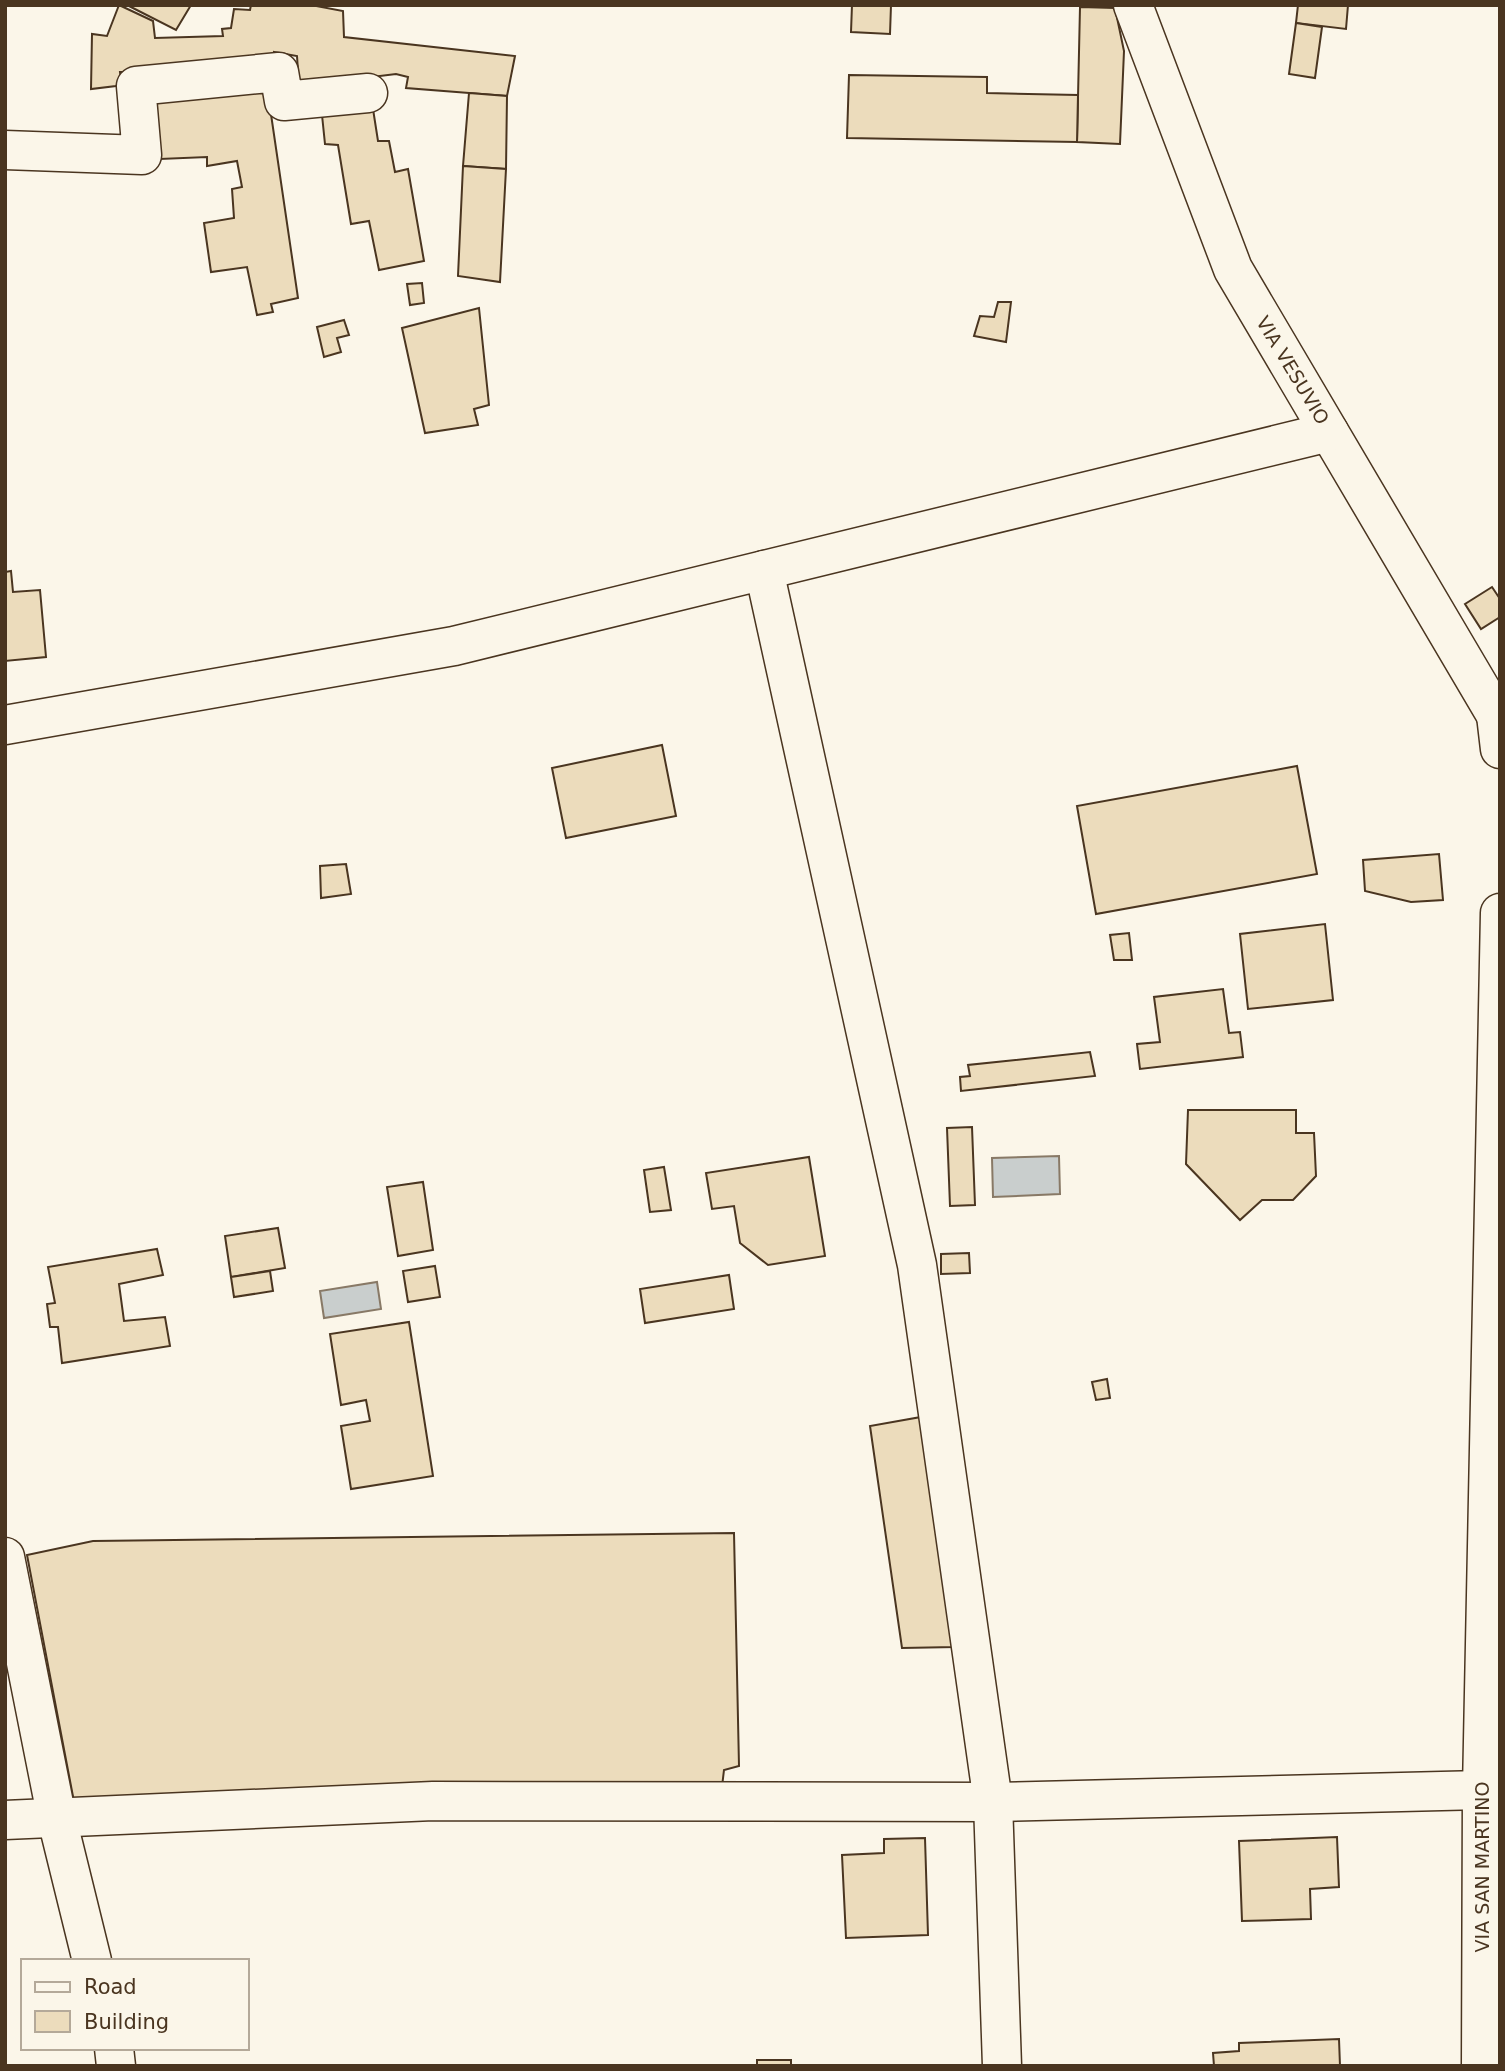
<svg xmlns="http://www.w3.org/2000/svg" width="1505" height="2071" viewBox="0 0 1505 2071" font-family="'DejaVu Sans',sans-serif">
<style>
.water{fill:#c9cecd;stroke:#887966;stroke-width:2}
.building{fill:#ecdcbc;stroke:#4a3520;stroke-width:2}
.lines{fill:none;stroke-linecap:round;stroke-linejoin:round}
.minor-casing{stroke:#4a3520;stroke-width:41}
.minor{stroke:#fbf6e9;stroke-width:38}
.labels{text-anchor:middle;stroke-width:5;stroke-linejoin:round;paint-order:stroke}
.street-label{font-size:19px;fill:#4a3520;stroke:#fbf6e9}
</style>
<rect width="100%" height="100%" fill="#fbf6e9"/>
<g class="water">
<polygon points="1059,1156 1060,1194 993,1197 992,1158"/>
<polygon points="377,1282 381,1309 324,1318 320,1291"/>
</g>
<g class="building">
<polygon points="119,5 153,21 155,38 223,36 222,29 231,28 234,9 250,10 251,5 311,5 343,11 344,37 515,56 507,96 406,88 408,77 396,74 299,86 297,56 274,52 274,62 166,72 120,72 121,81 116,86 91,89 92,34 107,36"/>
<polygon points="127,5 191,5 176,30"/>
<polygon points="852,5 891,5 890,34 851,32"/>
<polygon points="1298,5 1348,5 1346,29 1296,23"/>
<polygon points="1080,7 1115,8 1124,51 1120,144 1077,142"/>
<polygon points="1296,23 1322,27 1315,78 1289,74"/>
<polygon points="849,75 987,77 987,93 1078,95 1077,142 847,138"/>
<polygon points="267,87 298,298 271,304 273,312 257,315 247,267 211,272 204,223 234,218 232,189 242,187 237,161 207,166 207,157 160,159 155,98"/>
<polygon points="469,93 507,96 506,169 463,166"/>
<polygon points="373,109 378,141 389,141 395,172 408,169 424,261 379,270 369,221 351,224 338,145 325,144 322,115"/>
<polygon points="463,166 506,169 500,282 458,276"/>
<polygon points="422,283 424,303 410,305 407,284"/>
<polygon points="998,302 1011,302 1006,342 974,336 980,316 994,317"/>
<polygon points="479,308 489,405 474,409 478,425 425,433 402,328"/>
<polygon points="344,320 349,335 337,338 341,352 324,357 317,327"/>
<polygon points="11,571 13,592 40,590 46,657 5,661 5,572"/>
<polygon points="1492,587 1500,599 1500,617 1481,629 1465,604"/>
<polygon points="662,745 676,816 566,838 552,768"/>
<polygon points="1297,766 1317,874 1096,914 1077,806"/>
<polygon points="1439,854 1443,900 1411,902 1365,891 1363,860"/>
<polygon points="346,864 351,894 321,898 320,866"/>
<polygon points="1325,924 1333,1000 1248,1009 1240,934"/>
<polygon points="1129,933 1132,960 1114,960 1110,935"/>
<polygon points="1223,989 1229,1033 1240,1032 1243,1057 1140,1069 1137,1044 1160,1042 1154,997"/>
<polygon points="1090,1052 1095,1076 961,1091 960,1077 970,1076 968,1065"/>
<polygon points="1188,1110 1296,1110 1296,1133 1314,1133 1316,1176 1293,1200 1262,1200 1240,1220 1186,1164"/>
<polygon points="972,1127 975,1205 950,1206 947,1128"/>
<polygon points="809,1157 825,1256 768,1265 740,1243 734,1206 712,1209 706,1173"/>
<polygon points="664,1167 671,1210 650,1212 644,1170"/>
<polygon points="423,1182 433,1250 398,1256 387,1187"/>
<polygon points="278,1228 285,1268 231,1277 225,1236"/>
<polygon points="157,1249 163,1275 119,1284 124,1321 165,1317 170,1346 62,1363 58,1327 50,1327 47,1304 55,1303 48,1267"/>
<polygon points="969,1253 970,1273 941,1274 941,1254"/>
<polygon points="435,1266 440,1297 408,1302 403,1271"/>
<polygon points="270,1271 273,1291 234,1297 231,1277"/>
<polygon points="729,1275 734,1309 645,1323 640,1289"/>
<polygon points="409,1322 433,1476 351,1489 341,1426 370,1421 366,1400 341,1405 330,1334"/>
<polygon points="1107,1379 1110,1398 1096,1400 1092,1382"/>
<polygon points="921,1417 955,1647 902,1648 870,1426"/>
<polygon points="734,1533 739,1766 724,1770 721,1795 75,1807 27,1555 93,1541"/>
<polygon points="1337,1837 1339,1887 1310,1889 1311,1919 1242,1921 1239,1841"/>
<polygon points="925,1838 928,1935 846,1938 842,1855 884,1853 884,1839"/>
<polygon points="1339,2039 1340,2066 1214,2066 1213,2053 1239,2051 1239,2043"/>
<rect x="757" y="2060" width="34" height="6"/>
</g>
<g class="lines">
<defs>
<g id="minor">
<polyline points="1133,5 1233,269 1496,715"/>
<polyline points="5,150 142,155 136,86 279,72 284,101 368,93"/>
<polyline points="764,570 917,1265 993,1802 1002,2066"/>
<polyline points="1500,707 1496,715 1500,749"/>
<polyline points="5,725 454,646 1329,432"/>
<polyline points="5,1557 57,1819 92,1961"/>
<polyline points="5,1820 433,1801 993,1802 1482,1790"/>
<polyline points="114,2048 116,2066"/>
<polyline points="1481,2066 1482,1790 1500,913"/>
</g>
</defs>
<use href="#minor" class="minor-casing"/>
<use href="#minor" class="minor"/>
</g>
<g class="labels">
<g class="street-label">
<text transform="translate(1293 370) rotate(59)" y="7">VIA VESUVIO</text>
<text transform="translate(1482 1867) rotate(-90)" y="7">VIA SAN MARTINO</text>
</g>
</g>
<rect width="1505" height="2071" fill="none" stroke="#4a3520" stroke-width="14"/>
<rect x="21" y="1959" width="228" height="91" fill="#fbf6e9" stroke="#b4a999" stroke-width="2"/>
<rect x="35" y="1982" width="35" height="10" fill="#fbf6e9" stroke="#b4a999" stroke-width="2"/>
<text x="84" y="1994" font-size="21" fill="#4a3520">Road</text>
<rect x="35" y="2011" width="35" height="21" fill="#ecdcbc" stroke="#b4a999" stroke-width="2"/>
<text x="84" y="2029" font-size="21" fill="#4a3520">Building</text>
</svg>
